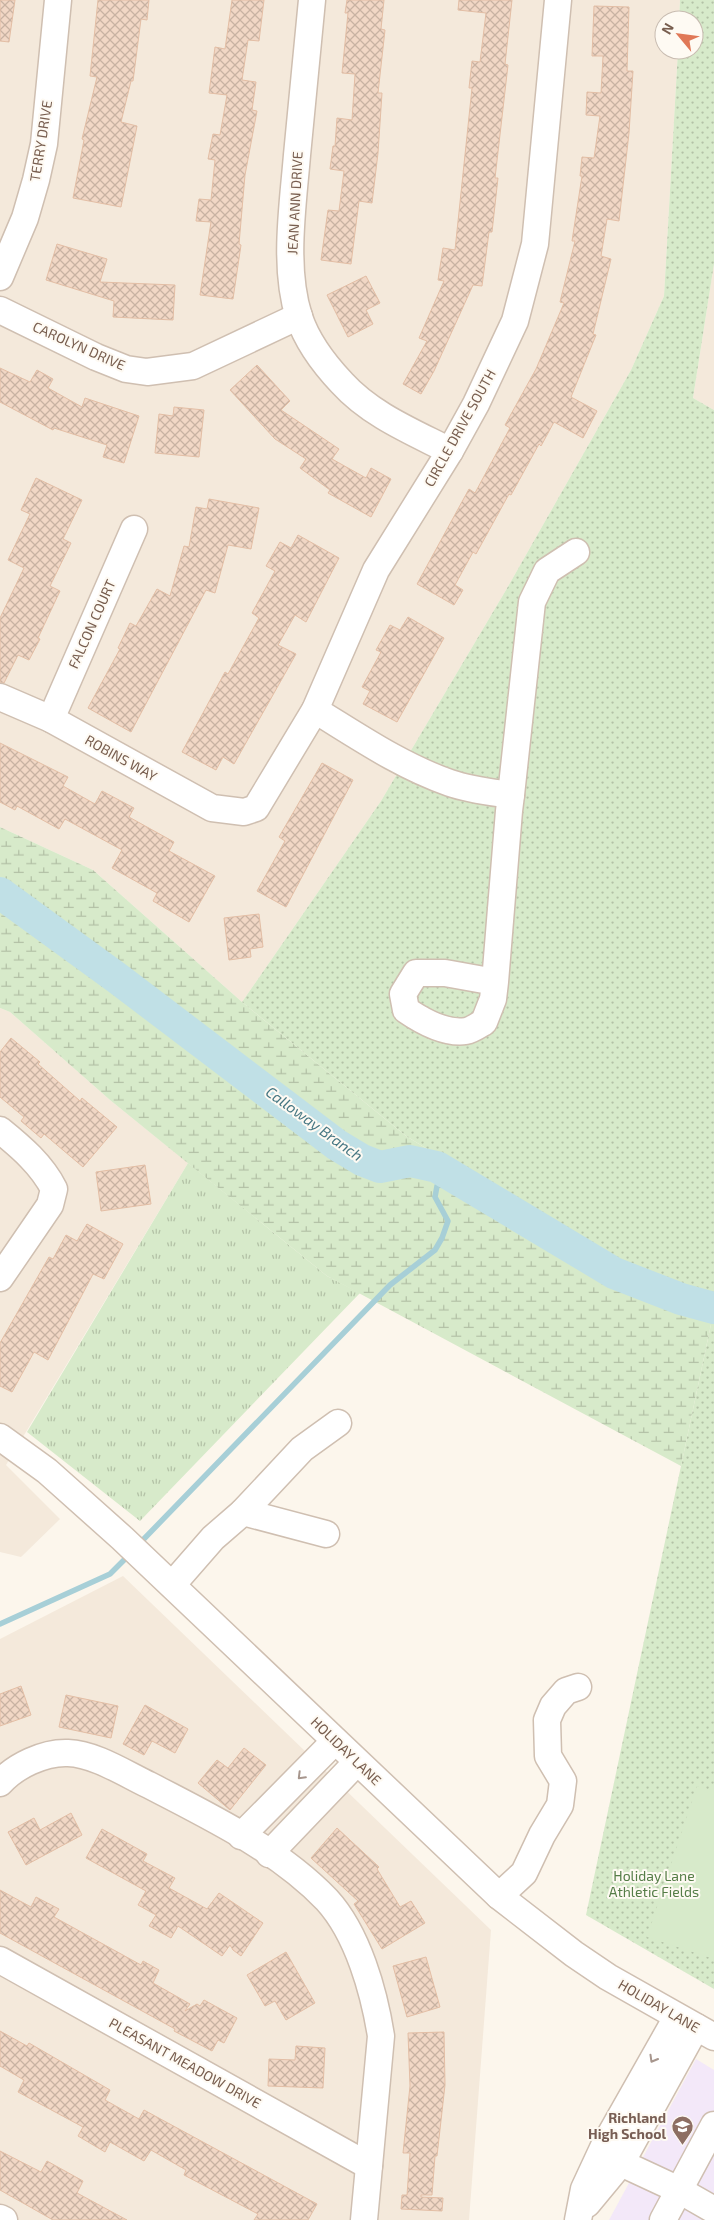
<svg xmlns="http://www.w3.org/2000/svg" width="714" height="2220" viewBox="0 0 714 2220" font-family="'Exo 2',sans-serif">
<style>
.residential{fill:#f4e9db}
.education{fill:#f3e8f9}
.grass{fill:url(#grass-tufts)}
.wetland{fill:url(#wetland-marsh)}
.park{fill:url(#park-dots)}
.garden{fill:#d7eaca}
.lines{fill:none;stroke-linecap:round;stroke-linejoin:round}
.stream{stroke:#a7cfd7;stroke-width:5.5}
.river{stroke:#c0e0e6;stroke-width:32}
.building{fill:url(#building-cross-hatch);stroke:#e3bea5}
.minor-casing{stroke:#cfbfb1;stroke-width:29}
.minor{stroke:#fff;stroke-width:26}
.oneway{stroke:#a7968d}
.labels{text-anchor:middle;stroke-width:4;stroke-linejoin:round;paint-order:stroke}
.street-label{font-size:14px;fill:#785e4f;stroke:#fefaf3}
.park-label{font-size:14px;fill:#557d47;stroke:#fefaf3}
.education-label{font-size:14px;font-weight:bold;fill:#785e54;stroke:#fefaf3;text-anchor:end}
.water-label{font-size:15px;font-style:italic;fill:#467783;stroke:#fefaf3}
</style>
<defs>
<pattern id="grass-tufts" width="24" height="20" patternUnits="userSpaceOnUse" patternTransform="scale(1.25)"><rect width="24" height="20" fill="#d7eaca"/><path d="M3 7l-1-3M5 7V3M7 7l1-3M15 17l-1-3M17 17v-4M19 17l1-3" fill="none" stroke="#b3c1a6"/></pattern>
<pattern id="wetland-marsh" width="20" height="14" patternUnits="userSpaceOnUse" patternTransform="scale(1.25)"><rect width="20" height="14" fill="#d7eaca"/><path d="M1 5h8M5 5V1M11 12h8M15 12V8" fill="none" stroke="#b3c1a6"/></pattern>
<pattern id="park-dots" width="8" height="8" patternUnits="userSpaceOnUse" patternTransform="scale(1.25)"><rect width="8" height="8" fill="#d7eaca"/><path d="M2 2h.1M6 6h.1" fill="none" stroke="#b3c1a6" stroke-width="1.8" stroke-linecap="round"/></pattern>
<pattern id="building-cross-hatch" width="8" height="8" patternUnits="userSpaceOnUse" patternTransform="scale(1.25)"><rect width="8" height="8" fill="#f1d7c5"/><path d="M0 0l8 8M0 8l8-8" fill="none" stroke="#c8b2a2"/></pattern>
</defs>
<rect width="100%" height="100%" fill="#fcf6ec"/>
<g class="residential">
<polygon points="0,0 680,0 679,20 664,20 664,50 678,50 664,296 631,370 506,590 381,801 242,1002 93,870 0,827"/>
<polygon points="714,264 714,410 693,398"/>
<polygon points="0,1008 10,1012 110,1100 188,1163 6,1465 60,1519 21,1557 0,1552"/>
<polygon points="123,1576 491,1930 469,2220 0,2220 0,1639"/>
</g>
<polygon class="education" points="696,2059 714,2070 714,2220 609,2220"/>
<polygon class="grass" points="188,1163 327,1276 360,1293 140,1521 27,1432"/>
<polygon class="wetland" points="0,827 93,870 242,1002 406,1136 614,1263 714,1300 714,1310 681,1466 327,1276 110,1100 10,1012 0,1008"/>
<g class="park">
<polygon points="680,0 714,0 714,264 693,398 714,410 714,1300 614,1263 406,1136 242,1002 381,801 506,590 631,370 664,296 678,50 694,50 694,20 679,20"/>
<polygon points="714,1310 714,1989 586,1915"/>
</g>
<polygon class="garden" points="697,1786 714,1791 714,1959 647,1937"/>
<g class="lines">
<g class="stream">
<polyline points="139,1544 390,1285 435,1250 442,1238 448,1221 435,1197 437,1186 446,1177 452,1175"/>
<polyline points="0,1624 110,1574 129,1555"/>
</g>
<polyline class="river" points="0,893 117,978 337,1145 362,1160 380,1167 410,1161 437,1167 614,1273 681,1299 714,1308"/>
</g>
<g class="building">
<polygon points="0,0 15,0 9,42 0,41"/>
<polygon points="98,0 149,0 147,20 141,19 133,81 131,81 121,122 137,126 121,207 73,198 84,140 82,139 97,77 90,76"/>
<polygon points="232,0 264,0 259,41 248,40 242,80 256,82 252,110 257,111 245,175 239,244 241,245 233,299 200,295 211,222 196,221 199,199 211,200 215,160 208,159 213,134 220,135 227,95 209,93 215,47 225,49"/>
<polygon points="347,0 384,0 381,29 385,30 378,93 382,93 378,153 372,203 359,201 351,264 321,260 328,210 339,211 344,171 330,169 333,146 335,146 337,118 352,120 355,74 342,73 348,13 345,13"/>
<polygon points="459,0 512,0 505,64 508,65 495,178 498,178 492,232 489,232 482,286 473,285 434,371 421,394 403,384 427,341 419,338 444,281 438,280 443,248 455,250 472,88 469,88 472,61 480,62 486,13 458,10"/>
<polygon points="594,6 629,7 627,71 633,71 629,133 619,221 607,219 601,256 611,259 593,334 596,335 571,397 597,411 583,438 554,422 541,446 539,444 511,495 509,494 476,554 473,552 455,585 463,590 454,605 417,584 469,489 475,493 510,428 505,425 536,369 564,303 560,302 575,241 572,241 582,176 580,176 582,157 594,158 600,116 586,115 587,92 601,93 603,56 592,56"/>
<polygon points="57,244 107,259 100,282 175,285 173,320 113,317 114,301 46,280"/>
<polygon points="366,276 380,303 366,310 373,324 348,337 327,295"/>
<polygon points="257,365 290,401 281,410 339,449 332,459 366,478 371,468 391,479 371,517 328,493 330,490 300,468 306,459 275,439 230,390"/>
<polygon points="0,368 30,382 37,370 53,379 48,388 82,407 85,398 139,416 124,463 103,457 107,445 54,428 53,430 0,402"/>
<polygon points="174,407 204,410 199,457 155,453 159,414 173,416"/>
<polygon points="36,478 82,500 63,539 71,543 50,586 60,591 38,638 40,639 29,660 18,655 4,683 0,682 0,618 24,568 8,560 30,514 21,510"/>
<polygon points="209,499 259,508 251,549 228,545 215,593 206,590 131,732 88,708 120,649 118,648 130,623 136,626 157,589 170,596 184,546 189,547 196,507 207,509"/>
<polygon points="298,535 339,558 306,622 295,615 278,645 296,654 234,764 223,757 216,770 182,752 225,672 228,674 259,618 252,613 275,571 266,566 280,542 291,548"/>
<polygon points="408,617 444,638 397,722 363,704 370,691 362,687 381,652 376,650 390,625 400,630"/>
<polygon points="0,743 68,777 63,786 95,804 102,791 134,808 129,817 174,842 169,851 215,876 189,922 153,901 157,893 112,868 122,850 65,819 59,829 17,806 15,810 0,802"/>
<polygon points="322,763 353,780 286,907 257,891 285,841 279,837"/>
<polygon points="259,914 263,947 250,949 251,957 229,960 224,918"/>
<polygon points="11,1038 40,1062 38,1064 80,1101 82,1098 117,1127 83,1167 44,1134 41,1138 21,1121 24,1117 0,1097 0,1052"/>
<polygon points="145,1165 151,1204 101,1211 96,1172"/>
<polygon points="87,1224 123,1244 104,1279 93,1274 48,1360 34,1352 12,1392 0,1386 0,1343 49,1257 53,1259 66,1235 77,1241"/>
<polygon points="21,1686 31,1715 0,1726 0,1694"/>
<polygon points="66,1695 118,1706 111,1738 59,1727"/>
<polygon points="145,1705 188,1729 175,1753 152,1741 144,1755 123,1744"/>
<polygon points="244,1748 266,1765 230,1810 198,1783 217,1760 228,1768"/>
<polygon points="71,1813 82,1835 26,1865 8,1832 34,1818 40,1830"/>
<polygon points="337,1828 379,1867 377,1869 400,1907 411,1901 425,1923 382,1949 354,1904 358,1901 311,1858"/>
<polygon points="102,1829 147,1854 143,1861 175,1878 169,1888 207,1909 219,1893 263,1923 241,1956 233,1950 230,1945 222,1956 178,1926 171,1938 149,1926 156,1915 138,1905 146,1891 86,1858"/>
<polygon points="0,1890 31,1907 36,1897 59,1909 54,1917 141,1965 143,1961 159,1970 153,1983 190,2004 185,2011 197,2004 200,2006 204,2000 237,2018 224,2043 218,2040 212,2051 174,2031 175,2029 0,1933"/>
<polygon points="286,1952 315,2003 286,2020 275,2001 265,2006 247,1975"/>
<polygon points="426,1957 440,2007 407,2017 393,1966"/>
<polygon points="0,2031 27,2046 29,2043 110,2090 105,2100 139,2119 144,2110 317,2204 308,2220 254,2220 258,2214 184,2175 186,2170 151,2150 144,2161 110,2142 105,2152 78,2136 83,2127 18,2092 24,2080 0,2066"/>
<polygon points="444,2032 445,2085 437,2156 435,2156 432,2195 421,2195 421,2197 443,2198 442,2211 401,2209 402,2195 407,2195 410,2153 403,2153 410,2086 408,2033"/>
<polygon points="296,2046 325,2048 323,2088 268,2086 269,2059 295,2060"/>
<polygon points="0,2151 41,2172 47,2161 83,2181 77,2193 127,2220 53,2220 0,2190"/>
</g>
<g class="lines">
<defs>
<g id="minor">
<path d="M312,0C307,52 302,103 297,155C293,205 283,267 299,317C307,341 324,364 342,383C371,415 413,432 450,451"/>
<polyline points="0,277 25,218 36,180 44,144 58,0"/>
<polyline points="0,310 96,357 126,369 147,372 193,366 299,316"/>
<polyline points="0,697 51,719 212,808 244,812 256,808 315,710 376,570 450,451 476,404 515,321 535,244 558,0"/>
<path d="M315,710C359,737 401,766 450,783C470,790 490,792 511,795"/>
<polyline points="51,719 134,529"/>
<path d="M495,982L445,973H416L403,994L406,1010C422,1021 446,1034 466,1031C472,1030 479,1025 484,1022L493,999L495,982L509,811L511,795L532,602L547,571L576,552"/>
<path d="M0,1130C21,1147 42,1165 54,1189L50,1205L0,1278"/>
<polyline points="0,1437 47,1471 122,1538 499,1896 574,1954 608,1977 714,2037"/>
<polyline points="243,1512 302,1449 338,1423"/>
<polyline points="172,1585 213,1538 243,1512 326,1534"/>
<path d="M0,1783C15,1766 44,1752 68,1753C95,1754 124,1773 149,1785C210,1817 278,1849 327,1900C358,1934 374,1992 381,2036L364,2220"/>
<polyline points="241,1836 335,1741"/>
<polyline points="269,1854 357,1762"/>
<polyline points="499,1896 524,1873 542,1835 560,1805 563,1781 548,1756 547,1720 553,1706 566,1691 578,1687"/>
<polyline points="0,1960 369,2166"/>
<polyline points="621,2163 679,2190 714,2210"/>
<polyline points="587,2204 621,2163 696,2027"/>
<polyline points="0,2218 4,2220"/>
<polyline points="578,2220 584,2189 604,2146 677,2017"/>
<polyline points="663,2220 714,2125"/>
</g>
</defs>
<use href="#minor" class="minor-casing"/>
<use href="#minor" class="minor"/>
</g>
<defs><path id="oneway-chevron" d="M-2-3.5L2.5 0L-2 3.5" fill="none" stroke-width="1.6" stroke-linecap="round" stroke-linejoin="round" transform="scale(1.25)"/></defs>
<g class="oneway">
<use href="#oneway-chevron" transform="translate(301 1776) rotate(135)"/>
<use href="#oneway-chevron" transform="translate(653 2059) rotate(120)"/>
</g>
<defs>
<symbol id="school-pin" viewBox="-11 -11 22 30"><path d="M0 17L-7.5 6A9.5 9.5 0 1 1 7.5 6Z" fill="#8d6e63" stroke="#fefaf3"/><path d="M0-5L7-2L0 1L-7-2ZM-4 1L0 2.5L4 1V4Q0 6-4 4Z" fill="#fff"/></symbol>
</defs>
<g fill-rule="evenodd">
<use href="#school-pin" x="670" y="2114" width="25" height="34"/>
</g>
<g class="labels">
<g class="street-label">
<text transform="translate(41 141) rotate(-81)" y="5">TERRY DRIVE</text>
<text transform="translate(295 203) rotate(-87)" y="5">JEAN ANN DRIVE</text>
<text transform="translate(79 346) rotate(24)" y="5">CAROLYN DRIVE</text>
<text transform="translate(460 428) rotate(-61)" y="5">CIRCLE DRIVE SOUTH</text>
<text transform="translate(92 624) rotate(-66)" y="5">FALCON COURT</text>
<text transform="translate(121 758) rotate(29)" y="5">ROBINS WAY</text>
<text transform="translate(346 1751) rotate(44)" y="5">HOLIDAY LANE</text>
<text transform="translate(659 2006) rotate(30)" y="5">HOLIDAY LANE</text>
<text transform="translate(185 2063) rotate(29)" y="5">PLEASANT MEADOW DRIVE</text>
</g>
<g class="park-label">
<text x="654" y="1881">Holiday Lane<tspan x="654" dy="16">Athletic Fields</tspan></text>
</g>
<g class="education-label">
<text x="666" y="2123">Richland<tspan x="666" dy="16">High School</tspan></text>
</g>
<g class="water-label">
<text transform="translate(314 1124) rotate(36)" y="5">Calloway Branch</text>
</g>
</g>
<g transform="translate(679 35) rotate(299)"><circle r="24" fill="#fefaf3" stroke="#c8bcb1"/>
<path d="M0-4L9 19L0 12L-9 19Z" fill="#e07857"/>
<text y="-8" font-size="14" font-weight="bold" text-anchor="middle" fill="#785e4f">N</text>
</g>
</svg>
